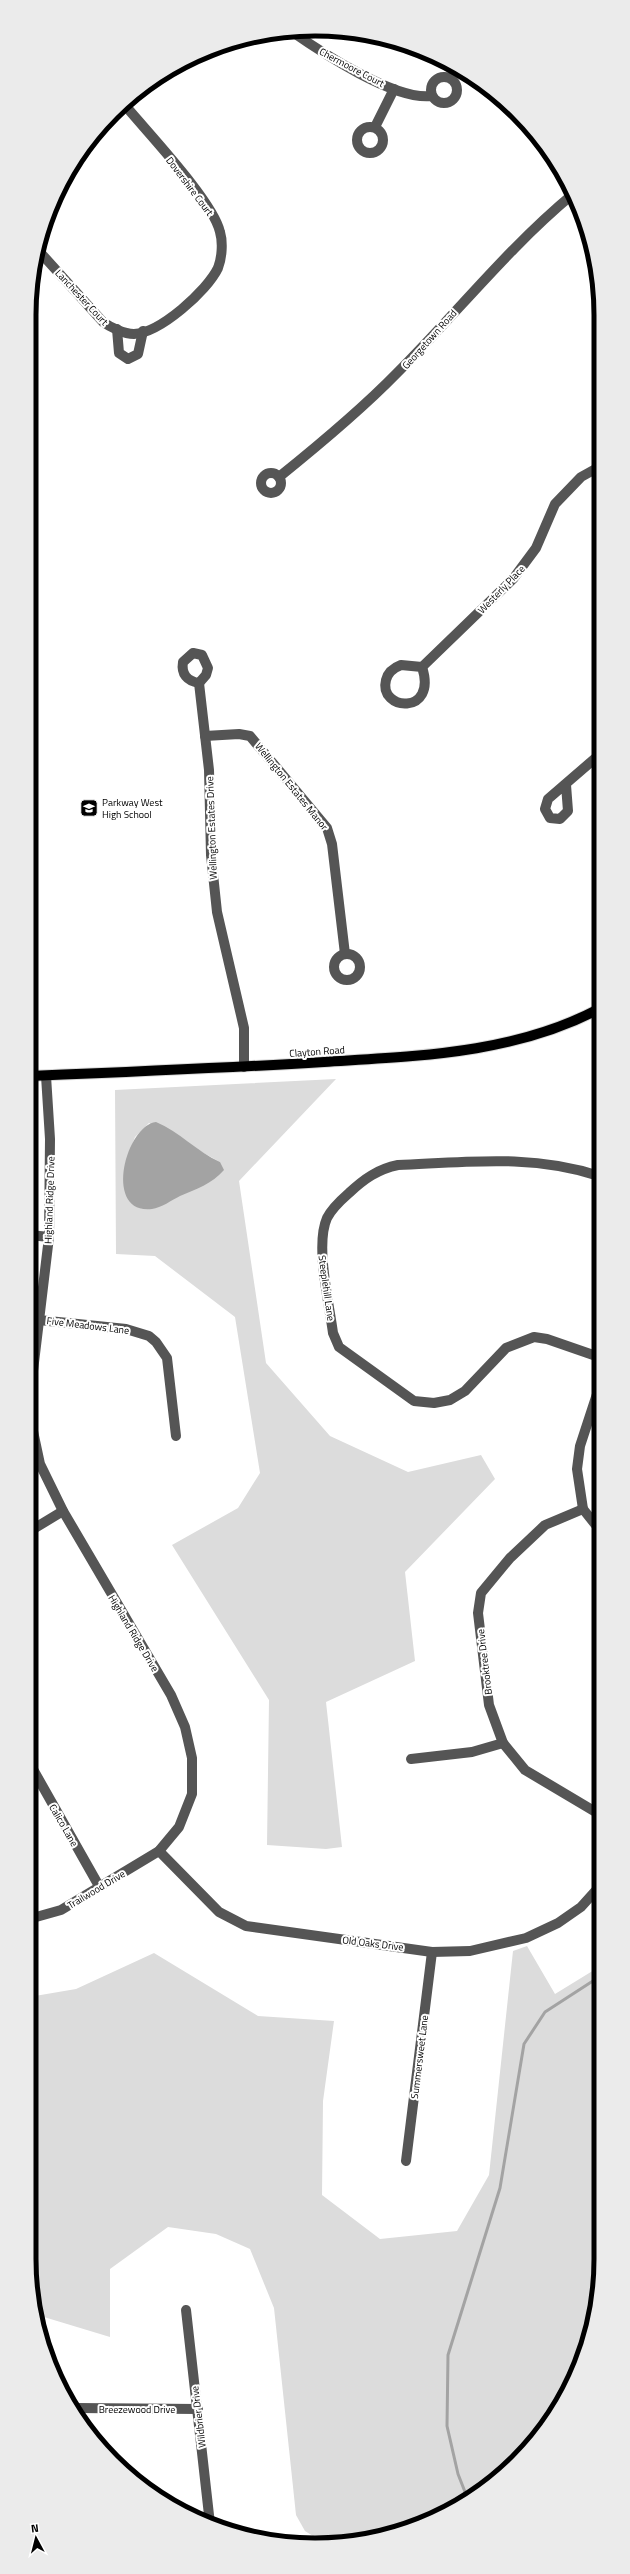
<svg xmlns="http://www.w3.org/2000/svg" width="630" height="2574" viewBox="0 0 630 2574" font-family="'Titillium Web',sans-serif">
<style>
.green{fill:#dcdcdc;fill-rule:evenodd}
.water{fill:#a3a3a3}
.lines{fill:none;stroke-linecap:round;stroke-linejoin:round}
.stream{stroke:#a3a3a3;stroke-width:3}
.major-casing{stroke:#dbdbdb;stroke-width:12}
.minor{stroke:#555;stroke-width:10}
.major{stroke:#000;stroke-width:10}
.labels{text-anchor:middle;stroke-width:4;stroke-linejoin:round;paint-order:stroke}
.street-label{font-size:10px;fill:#000;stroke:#fff}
.poi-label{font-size:10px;fill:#000;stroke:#fff;text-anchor:start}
.rim{fill:none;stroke:#000;stroke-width:5}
</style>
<rect width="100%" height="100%" fill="#fff"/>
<g class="green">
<path d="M336,1079L239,1181L266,1363L330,1436L408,1472L481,1455L495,1479L405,1572L415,1661L326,1702L342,1847L326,1849L267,1845L269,1700L172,1545L238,1508L260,1473L235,1317L155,1256L116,1254L115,1090ZM149,1123L220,1162L125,1164L135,1137Z"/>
<polygon points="527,1946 555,1994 599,1967 599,2297 586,2351 563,2402 530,2447 489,2486 407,2530 352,2543 324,2543 305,2531 296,2515 274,2308 250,2249 216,2234 168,2227 110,2269 110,2337 34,2314 29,2259 29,1997 76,1989 154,1953 258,2016 334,2021 323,2101 322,2195 380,2239 457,2231 489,2175 513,1951"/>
</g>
<path class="water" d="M156,1122C179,1131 197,1152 220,1162L224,1170C212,1184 196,1189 180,1196C172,1200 161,1208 152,1209C103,1215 125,1126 156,1122Z"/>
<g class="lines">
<polyline class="stream" points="467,2497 458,2474 447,2426 448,2355 500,2188 524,2044 545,2012 599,1977"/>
<defs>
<path id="major" d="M30,1076C128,1072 226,1068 324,1062C418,1056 513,1054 599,1009"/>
</defs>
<use href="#major" class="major-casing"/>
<g class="minor">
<path d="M291,31C321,52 395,101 432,96"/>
<circle cx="444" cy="90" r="13"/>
<polyline points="375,127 394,89"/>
<circle cx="370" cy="140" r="13"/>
<path d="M38,250L103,322C110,327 124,334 134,334C160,333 207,291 218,268C222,258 223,242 220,232C213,201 147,132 124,104"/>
<polyline points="117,329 119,353 128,359 138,354 143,331"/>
<circle cx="271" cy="483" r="10"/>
<path d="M279,477C320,444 360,411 397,373C457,313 508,248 573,194"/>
<path d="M193,653L202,655L208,668L206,675L199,683C187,681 181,674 183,662Z"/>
<path d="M401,665L422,667C438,716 378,711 386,680C388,672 393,668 401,665Z"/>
<polyline points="422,667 513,579 536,548 555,504 581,477 599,467"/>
<polyline points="199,683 209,770 211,855 217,912 244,1028 244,1067"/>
<polyline points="205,736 239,734 250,736 327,828 332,844 345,954"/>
<polyline points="566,785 568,811 560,819 550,818 545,809 548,799 599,755"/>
<circle cx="347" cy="967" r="13"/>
<polyline points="30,1235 49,1237"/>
<polyline points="39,1320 126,1329 149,1336 156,1342 167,1358 176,1436"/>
<path d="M599,1357L547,1339L534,1337L506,1348L465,1391L450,1400L434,1403L414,1401L339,1347L333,1333C329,1302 315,1245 327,1218C332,1208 341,1200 349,1193C364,1179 378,1169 398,1165C467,1162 533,1154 599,1176"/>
<polyline points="30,1396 49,1237 50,1139 46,1076"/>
<polyline points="583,1509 545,1525 510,1558 481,1593 478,1613 489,1705 503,1743 525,1770 599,1814"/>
<polyline points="599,1529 583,1509 577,1469 580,1446 599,1388"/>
<polyline points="30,1531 63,1511"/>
<polyline points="411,1759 472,1752 503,1743"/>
<polyline points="30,1764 99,1886"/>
<polyline points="159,1851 219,1912 246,1926 432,1952 470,1951 526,1938 558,1923 581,1907 599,1887"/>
<polyline points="29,1919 61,1910 159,1851 179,1827 192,1794 192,1758 185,1727 171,1695 63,1511 40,1464 30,1417"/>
<polyline points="406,2161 432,1952"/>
<polyline points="186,2310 210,2524"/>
<polyline points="76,2408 198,2409"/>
</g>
<use href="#major" class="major"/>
</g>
<defs>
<symbol id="school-square" viewBox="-11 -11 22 22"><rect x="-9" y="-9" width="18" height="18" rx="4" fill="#000" stroke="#fff"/><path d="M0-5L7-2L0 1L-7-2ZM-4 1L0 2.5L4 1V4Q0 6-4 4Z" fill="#fff"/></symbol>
</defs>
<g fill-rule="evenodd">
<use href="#school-square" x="79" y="798" width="20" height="20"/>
</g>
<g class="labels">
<g class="street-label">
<text transform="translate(352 67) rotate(28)" y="4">Chermoore Court</text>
<text transform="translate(190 186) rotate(53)" y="4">Dovershire Court</text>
<text transform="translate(82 297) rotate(47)" y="4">Lanchester Court</text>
<text transform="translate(429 339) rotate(-48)" y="4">Georgetown Road</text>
<text transform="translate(501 589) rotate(-46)" y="4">Westerly Place</text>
<text transform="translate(292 786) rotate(51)" y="4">Wellington Estates Manor</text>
<text transform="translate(211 828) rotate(-92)" y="4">Wellington Estates Drive</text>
<text transform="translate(317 1051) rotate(-4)" y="4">Clayton Road</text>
<text transform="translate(49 1200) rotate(-88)" y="4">Highland Ridge Drive</text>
<text transform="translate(327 1288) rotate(82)" y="4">Steeplehill Lane</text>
<text transform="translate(88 1325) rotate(7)" y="4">Five Meadows Lane</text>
<text transform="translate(134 1633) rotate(59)" y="4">Highland Ridge Drive</text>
<text transform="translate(484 1662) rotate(-97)" y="4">Brooktree Drive</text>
<text transform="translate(64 1825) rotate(60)" y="4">Calico Lane</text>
<text transform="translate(96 1889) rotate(-31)" y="4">Trailwood Drive</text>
<text transform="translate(373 1943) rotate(7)" y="4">Old Oaks Drive</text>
<text transform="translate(419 2057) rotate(-83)" y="4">Summersweet Lane</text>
<text x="137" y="2413">Breezewood Drive</text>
<text transform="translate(198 2417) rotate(-97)" y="4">Wildbrier Drive</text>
</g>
<g class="poi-label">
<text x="102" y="806">Parkway West<tspan x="102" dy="12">High School</tspan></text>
</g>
</g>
<path d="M0 0H630V2574H0ZM315 36H315A279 279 0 0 1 594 315V2259A279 279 0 0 1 315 2538H315A279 279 0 0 1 36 2259V315A279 279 0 0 1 315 36Z" fill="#ebebeb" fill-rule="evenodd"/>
<path class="rim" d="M315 36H315A279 279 0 0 1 594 315V2259A279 279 0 0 1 315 2538H315A279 279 0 0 1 36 2259V315A279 279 0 0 1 315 36Z"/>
<g transform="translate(36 2538) rotate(353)" stroke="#ffffff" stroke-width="3" paint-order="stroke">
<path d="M0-3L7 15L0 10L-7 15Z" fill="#000000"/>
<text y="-6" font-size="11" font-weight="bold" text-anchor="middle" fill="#000000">N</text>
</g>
</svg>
